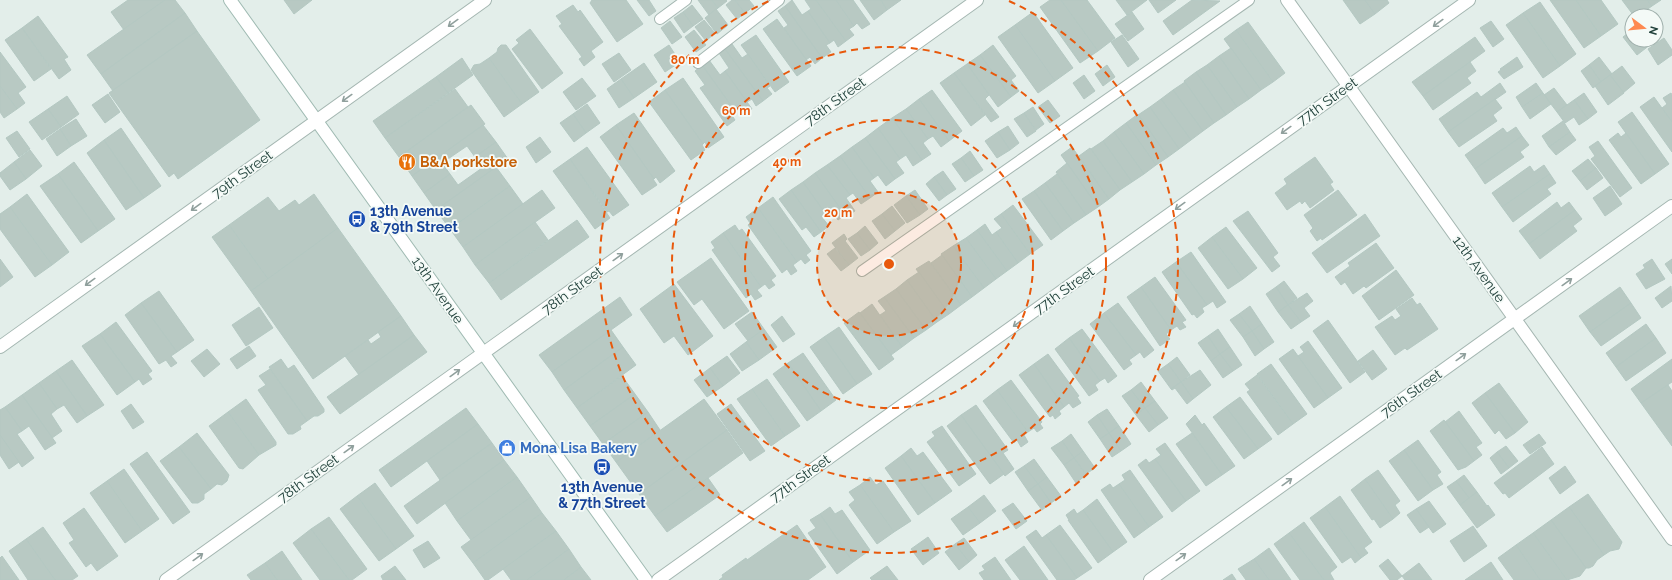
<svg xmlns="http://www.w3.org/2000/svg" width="1672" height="580" viewBox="0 0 1672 580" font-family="Raleway,sans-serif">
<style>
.building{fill:#b8c9c3;stroke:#b4c8c2}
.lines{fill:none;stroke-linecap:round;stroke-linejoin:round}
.lane-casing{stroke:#a5b7b2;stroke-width:12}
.street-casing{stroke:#a5b7b2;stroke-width:14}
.secondary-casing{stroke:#a0bbb3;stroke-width:14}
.lane{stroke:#fff;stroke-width:10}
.street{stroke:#fff;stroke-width:12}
.secondary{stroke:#fff;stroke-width:12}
.oneway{stroke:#90a09d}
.ring{fill:none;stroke:#e8590c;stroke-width:2;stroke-dasharray:7 5}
.labels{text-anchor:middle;stroke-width:3.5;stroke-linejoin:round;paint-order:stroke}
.street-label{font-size:14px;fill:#21413b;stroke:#f4faf7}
.food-label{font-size:14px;font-weight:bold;fill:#c56008;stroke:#f4faf7;text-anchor:start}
.transit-label{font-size:14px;font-weight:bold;fill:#164399;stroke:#f4faf7;text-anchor:start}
.shop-label{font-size:14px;font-weight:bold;fill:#366cbe;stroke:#f4faf7;text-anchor:start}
.centre{fill:#e8590c;stroke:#f4faf7;stroke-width:2}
.ring-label{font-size:12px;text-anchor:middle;font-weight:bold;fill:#e8590c;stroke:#f4faf7;stroke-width:3.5;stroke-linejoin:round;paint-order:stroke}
</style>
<rect width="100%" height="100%" fill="#e3eeea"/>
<g class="building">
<polygon points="128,0 165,0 124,30 111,12"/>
<polygon points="165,0 175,0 185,13 101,74 87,55"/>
<polygon points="284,0 312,0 294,14"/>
<polygon points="592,0 626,0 643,24 617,42 590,3"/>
<polygon points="637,0 649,0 656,11 649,16"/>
<polygon points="698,0 712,0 718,8 709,15"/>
<polygon points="712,0 726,0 727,1 718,8"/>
<polygon points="732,0 735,0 745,13 737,19 726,5"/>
<polygon points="735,0 749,0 754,6 745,13"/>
<polygon points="792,0 802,15 808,11 830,43 826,45 831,52 822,58 785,6"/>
<polygon points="805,0 816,0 846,41 838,47 834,40 830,43 808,11 811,9"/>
<polygon points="816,0 836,0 854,26 849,29 854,35 846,41"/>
<polygon points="836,0 853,0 870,24 862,29 857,23 854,26"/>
<polygon points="860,0 881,0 887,10 874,20"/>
<polygon points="881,0 901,0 887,10"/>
<polygon points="1050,0 1061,0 1098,51 1080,63 1040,7"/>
<polygon points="1061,0 1087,0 1115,38 1098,51"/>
<polygon points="1116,0 1147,0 1127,15"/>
<polygon points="1149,0 1176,0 1158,13"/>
<polygon points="1192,0 1220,1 1173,35 1163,21"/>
<polygon points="1343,0 1365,0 1375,14 1360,24"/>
<polygon points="1365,0 1387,0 1389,3 1375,14"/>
<polygon points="1550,0 1576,0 1601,36 1584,48"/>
<polygon points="1576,0 1601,0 1618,24 1601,36"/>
<polygon points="1622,0 1647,0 1652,6 1638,16 1634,16"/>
<polygon points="1647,0 1661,0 1652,6"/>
<polygon points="1540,2 1576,54 1560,66 1523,13"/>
<polygon points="573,5 578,12 580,10 603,42 591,51 595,57 584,66 579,59 582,57 559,26 562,24 556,16"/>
<polygon points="692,5 703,19 693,26 683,12"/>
<polygon points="785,6 822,58 815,64 810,57 806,60 784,28 788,25 778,11"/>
<polygon points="716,9 728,25 717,34 705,18"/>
<polygon points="683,12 693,26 684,33 674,18"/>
<polygon points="1033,12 1073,68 1055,81 1015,25"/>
<polygon points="1132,12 1144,29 1128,41 1115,24"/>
<polygon points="185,13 197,31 113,91 101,74"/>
<polygon points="1523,13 1560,66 1543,78 1506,25"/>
<polygon points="38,16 68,57 64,59 71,70 59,79 22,28"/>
<polygon points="777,19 811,66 797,76 763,29"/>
<polygon points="704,20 715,33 706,41 695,27"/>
<polygon points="670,21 682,37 672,44 661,28"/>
<polygon points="1491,21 1504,39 1493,47 1480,28"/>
<polygon points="1248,22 1285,73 1273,82 1236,30"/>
<polygon points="1015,25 1055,81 1038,93 998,37"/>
<polygon points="22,28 51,69 34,81 5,40"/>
<polygon points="530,29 563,73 542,89 512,49 519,43 516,40"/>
<polygon points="694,30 706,45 696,52 685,37"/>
<polygon points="1236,30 1273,82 1261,90 1224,39"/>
<polygon points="1632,30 1632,40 1639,40 1646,48 1637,55 1623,37"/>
<polygon points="197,31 260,120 178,179 174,173 169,177 109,93"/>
<polygon points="756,35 789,82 775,92 741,45"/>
<polygon points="1122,35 1139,59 1128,67 1111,42"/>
<polygon points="1475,37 1485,51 1423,96 1412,82"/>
<polygon points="1664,38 1672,50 1672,55 1658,65 1648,49"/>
<polygon points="1639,40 1656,40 1646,48"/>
<polygon points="732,44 742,58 748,54 770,86 767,88 772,94 763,101 725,49"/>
<polygon points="501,45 506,45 539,92 522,104 489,58 497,52 498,48"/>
<polygon points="669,45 680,62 665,72 654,55"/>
<polygon points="993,45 1016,76 1011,80 1019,91 1011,97 980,55"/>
<polygon points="1231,48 1261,90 1249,99 1219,56"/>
<polygon points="725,49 763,101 756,106 752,99 747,102 725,71 729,68 719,53"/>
<polygon points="0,52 26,87 18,93 25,103 17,109 0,86"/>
<polygon points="619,53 631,70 614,82 602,64"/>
<polygon points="980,55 1011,97 998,107 967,64"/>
<polygon points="1219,56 1249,99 1237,107 1207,65"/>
<polygon points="1517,57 1523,67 1504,79 1498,72 1501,70 1500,69"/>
<polygon points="1599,57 1612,74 1601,82 1589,65"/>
<polygon points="462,58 473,75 448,93 436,77"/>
<polygon points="489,58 522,104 504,117 471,70 474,65 480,64"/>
<polygon points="709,60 720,75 725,71 752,109 743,115 739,108 735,111 702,65"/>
<polygon points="1470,62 1476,71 1467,78 1471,83 1433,110 1423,96"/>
<polygon points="644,63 657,82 634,98 621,79"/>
<polygon points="967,64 989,95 985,99 999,117 991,122 954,73"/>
<polygon points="702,65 735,111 731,114 735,120 727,126 700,88 705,85 695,71"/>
<polygon points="1107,65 1115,77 1103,86 1095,74"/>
<polygon points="1207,65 1237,107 1226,115 1196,72"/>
<polygon points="1589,65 1601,82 1593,88 1581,71"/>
<polygon points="1622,66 1635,83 1623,93 1610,75"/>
<polygon points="1196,72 1226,115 1214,123 1184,81"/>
<polygon points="954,73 985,115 971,126 940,83"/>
<polygon points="1084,75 1095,91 1084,99 1073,83"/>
<polygon points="1610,75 1624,93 1608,105 1595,86"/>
<polygon points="436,77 448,93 385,138 373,121"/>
<polygon points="582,78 596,96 576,110 563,92"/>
<polygon points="683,78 724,137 708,148 705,142 703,144 665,90"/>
<polygon points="621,79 634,98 619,108 607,89"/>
<polygon points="1185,82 1214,123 1203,131 1173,90"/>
<polygon points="1500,83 1506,92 1448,132 1439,119 1477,92 1481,97"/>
<polygon points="1536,83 1543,93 1522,107 1516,97"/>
<polygon points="0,86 17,109 4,118 0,112"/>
<polygon points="1554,88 1567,105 1557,112 1544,95"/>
<polygon points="455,89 468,107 399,157 385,138"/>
<polygon points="665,90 703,144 702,145 705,150 691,160 649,102"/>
<polygon points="932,90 962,131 949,141 919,99"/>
<polygon points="1173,90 1203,131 1191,140 1161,99"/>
<polygon points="1543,93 1551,104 1530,119 1522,107"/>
<polygon points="1584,93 1597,112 1588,119 1574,100"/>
<polygon points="1671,93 1672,95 1672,122 1662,108 1667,104 1663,98"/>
<polygon points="108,94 120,112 105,123 92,105"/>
<polygon points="67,96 79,114 61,127 48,109"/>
<polygon points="1654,97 1672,122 1672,152 1640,107"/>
<polygon points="919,99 949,141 941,147 933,136 928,139 906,109"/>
<polygon points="1161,99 1191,140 1179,149 1150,107"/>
<polygon points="1495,99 1502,108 1493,115 1497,121 1459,147 1448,132"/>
<polygon points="1048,100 1060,116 1050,123 1038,107"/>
<polygon points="1574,100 1588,119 1579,125 1574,117 1565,123 1557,112"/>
<polygon points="587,104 600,123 586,133 573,114"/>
<polygon points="471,105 485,124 412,176 399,157"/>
<polygon points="1033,107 1044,124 1036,130 1024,113"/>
<polygon points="1150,107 1179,149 1168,157 1138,115"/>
<polygon points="48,109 61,127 42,140 29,122"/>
<polygon points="906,109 928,139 923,143 931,154 922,160 892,118"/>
<polygon points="1632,112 1669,164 1655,174 1618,122"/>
<polygon points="634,113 675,171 660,183 656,177 654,179 616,125"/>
<polygon points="1024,113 1036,131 1027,137 1014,119"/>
<polygon points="573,114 586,133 574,142 560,123"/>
<polygon points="1138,114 1168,157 1156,165 1126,123"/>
<polygon points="892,118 922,160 913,166 906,155 900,159 878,128"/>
<polygon points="76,119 87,136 71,146 60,129"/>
<polygon points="1563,121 1570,132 1549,147 1542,136"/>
<polygon points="1126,123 1156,165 1144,174 1114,132"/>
<polygon points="483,125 496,142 475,157 467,146 442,163 450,174 424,193 412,176"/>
<polygon points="616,125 654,179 653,179 657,185 642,195 600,137"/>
<polygon points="1008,126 1019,143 1010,150 998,132"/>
<polygon points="1516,127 1522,136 1475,169 1465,155 1503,128 1507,133"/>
<polygon points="121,128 161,186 144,198 104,140"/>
<polygon points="878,128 900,159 896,162 904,173 895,179 865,138"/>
<polygon points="60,129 71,146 57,156 46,139"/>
<polygon points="17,131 30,149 19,157 6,138"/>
<polygon points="998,132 1010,150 997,158 985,141"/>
<polygon points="1114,132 1144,174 1132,182 1103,141"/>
<polygon points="1570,132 1576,140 1556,155 1549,147"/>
<polygon points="1618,133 1621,137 1626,133 1655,174 1641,184 1609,140"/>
<polygon points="1522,136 1529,145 1520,152 1524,157 1485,184 1475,169"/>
<polygon points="540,137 551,152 536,163 526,147"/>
<polygon points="865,138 895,179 886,186 878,175 874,178 852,147"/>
<polygon points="104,140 144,198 126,210 87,153"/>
<polygon points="1103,141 1132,182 1120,190 1091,149"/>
<polygon points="1598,141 1632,188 1620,197 1591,159 1595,156 1589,147"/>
<polygon points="496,142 508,159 436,210 424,193 450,174 458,185 482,168 475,157"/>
<polygon points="587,147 629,205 613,216 609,211 607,212 570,159"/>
<polygon points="852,147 874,178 870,181 878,192 870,198 840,156"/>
<polygon points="1072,147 1109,199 1098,207 1061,155"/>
<polygon points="1090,148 1120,190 1109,199 1079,156"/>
<polygon points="30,150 42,166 26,179 14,162"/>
<polygon points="970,151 983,170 974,176 961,158"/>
<polygon points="840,156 870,198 861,204 853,193 850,195 827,165"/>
<polygon points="1315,157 1333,182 1330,184 1334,190 1310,208 1305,201 1302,204 1300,201 1287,210 1275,193 1287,184 1284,179"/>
<polygon points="961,158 974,176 965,182 952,164"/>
<polygon points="570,159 610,218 595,229 553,171"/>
<polygon points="1588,159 1596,168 1580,181 1572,171"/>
<polygon points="14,162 26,179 10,190 0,176 0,173"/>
<polygon points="74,162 115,219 98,231 58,174"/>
<polygon points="1067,163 1098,207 1086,215 1056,172"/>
<polygon points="827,165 850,195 846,198 855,211 846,217 815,173"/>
<polygon points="1544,165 1550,174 1502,207 1492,193 1530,166 1534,172"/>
<polygon points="496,167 510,186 450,229 436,210"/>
<polygon points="1596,168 1603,178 1587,190 1580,181"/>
<polygon points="943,171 956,189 947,195 934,177"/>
<polygon points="815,173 845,215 838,220 830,209 825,213 803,182"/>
<polygon points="58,174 98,231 81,243 40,186"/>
<polygon points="1057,174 1086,215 1074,223 1045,183"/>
<polygon points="1550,174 1556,183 1547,189 1551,194 1513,222 1502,207"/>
<polygon points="934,177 947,195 939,201 926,184"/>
<polygon points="803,182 825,213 821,216 829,226 821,232 791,190"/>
<polygon points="1045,183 1074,223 1063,231 1034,191"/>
<polygon points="510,186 523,204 463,247 450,229"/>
<polygon points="1610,186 1622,204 1605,216 1593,198"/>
<polygon points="542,190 555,208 475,265 463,247"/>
<polygon points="791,190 821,232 814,237 806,227 802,230 779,199"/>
<polygon points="915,190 928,209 920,215 906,196"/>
<polygon points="1338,190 1357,215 1322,240 1321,238 1317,241 1310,231 1313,228 1304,215"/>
<polygon points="1034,191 1063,231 1051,240 1022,199"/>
<polygon points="27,194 69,252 52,265 10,207"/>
<polygon points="314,194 338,228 268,279 229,225 268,197 279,211 295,200 299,205"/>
<polygon points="906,196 920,215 907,223 894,205"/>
<polygon points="773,197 811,251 806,255 810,260 805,264 801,259 797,262 758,208"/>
<polygon points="1557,202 1561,208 1569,202 1575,210 1529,244 1519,231"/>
<polygon points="1013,205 1043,245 1030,254 1001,214"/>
<polygon points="892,206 905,223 895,231 882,214"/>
<polygon points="10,207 52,265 35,277 0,229 0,214"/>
<polygon points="758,208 797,262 793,265 797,271 791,275 787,269 782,273 748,225 750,223 746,217"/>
<polygon points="1575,210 1582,219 1573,226 1577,231 1540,259 1529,244"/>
<polygon points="1248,211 1278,253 1273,257 1280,266 1272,272 1233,221"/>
<polygon points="882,214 895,231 885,239 872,221"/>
<polygon points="1001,214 1030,254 1018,263 996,232 1002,228 994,219"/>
<polygon points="1365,214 1380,236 1327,273 1312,253"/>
<polygon points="577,220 589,237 501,300 489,283"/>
<polygon points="535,222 548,240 489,283 475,265"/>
<polygon points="985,224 992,235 996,232 1018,263 1007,271 977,230"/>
<polygon points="229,225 268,279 251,291 212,237"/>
<polygon points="735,225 739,231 742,229 776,276 771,280 775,285 769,289 765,284 761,287 723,233"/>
<polygon points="865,226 878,243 870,250 857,233"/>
<polygon points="1226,227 1257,268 1243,279 1212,237"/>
<polygon points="338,228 401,316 313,379 251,291"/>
<polygon points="977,230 1007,271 996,279 966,238"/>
<polygon points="723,233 761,287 757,290 762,296 755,300 751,294 746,298 712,250 715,248 711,242"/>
<polygon points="857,233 870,250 861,256 848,239"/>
<polygon points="844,234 847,239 845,241 858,258 849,265 832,243"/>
<polygon points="1212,237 1243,279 1228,289 1198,248"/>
<polygon points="966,238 996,279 984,288 953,246"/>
<polygon points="1376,243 1394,268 1366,288 1364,286 1353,294 1345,282 1341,285 1335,277 1350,266 1348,263"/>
<polygon points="953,246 984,288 972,297 941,254"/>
<polygon points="835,248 849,265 841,271 827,254"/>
<polygon points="1191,252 1226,302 1217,308 1213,301 1207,305 1176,262"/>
<polygon points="942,255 972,297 961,305 931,263"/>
<polygon points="711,258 749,311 724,329 702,299 694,305 677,282"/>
<polygon points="0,259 13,277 0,287"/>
<polygon points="1652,259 1665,279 1646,289 1636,274 1645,268 1643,265"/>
<polygon points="1672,259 1672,274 1665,264"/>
<polygon points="929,261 961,305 949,314 916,269"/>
<polygon points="1176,262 1207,305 1202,308 1204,312 1197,318 1194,314 1192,315 1162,272"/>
<polygon points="1396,270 1414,295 1379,320 1362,296"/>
<polygon points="919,272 949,314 937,322 907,280"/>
<polygon points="1155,277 1186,320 1182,322 1186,327 1180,330 1177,326 1171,330 1141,287"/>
<polygon points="907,280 937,322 926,330 896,289"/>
<polygon points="1284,281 1297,298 1288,305 1276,287"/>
<polygon points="674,284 713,336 688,355 674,336 664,343 640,309"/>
<polygon points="1671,286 1672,301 1662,308 1655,298"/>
<polygon points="1141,287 1171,330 1166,334 1170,339 1160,346 1127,297"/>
<polygon points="1276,287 1288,305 1278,312 1266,294"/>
<polygon points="1620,287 1631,303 1590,332 1579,316"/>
<polygon points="896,289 926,330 914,338 884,297"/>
<polygon points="159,291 194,340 177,352 141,303"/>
<polygon points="1307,293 1313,301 1304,308 1310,316 1301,322 1288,305"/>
<polygon points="620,297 632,315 552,372 539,355"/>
<polygon points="884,297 914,338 902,347 880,315 886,311 878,301"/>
<polygon points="1412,298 1417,305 1420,303 1438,329 1407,350 1405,348 1395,355 1375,327 1392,316 1395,320 1401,316 1396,309"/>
<polygon points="141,303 177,352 171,356 177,363 171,367 166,360 159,364 125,315"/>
<polygon points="1118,303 1154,350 1144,358 1140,352 1136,355 1104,313"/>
<polygon points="1631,303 1641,318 1601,346 1590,332"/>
<polygon points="872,304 902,347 891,355 860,313"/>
<polygon points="1288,305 1301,322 1291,329 1278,312"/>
<polygon points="1250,306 1262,324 1252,331 1239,314"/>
<polygon points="259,307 273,328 246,346 232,325"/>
<polygon points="752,312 764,329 748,341 735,324"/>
<polygon points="859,312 894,359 879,370 844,323"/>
<polygon points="1104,313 1136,355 1129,360 1132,364 1124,370 1090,324"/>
<polygon points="1239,314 1252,331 1243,337 1230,320"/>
<polygon points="401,316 414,335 359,375 345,356 368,340 371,344 381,337 378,332"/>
<polygon points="782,316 795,334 783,342 771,325"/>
<polygon points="1328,320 1365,372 1350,383 1313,331"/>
<polygon points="116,322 152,371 148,374 152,379 143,385 139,379 135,382 100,334"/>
<polygon points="1262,324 1274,342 1264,349 1252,331"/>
<polygon points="1646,324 1656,338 1616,367 1606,353"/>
<polygon points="839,327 872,374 857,384 824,337"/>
<polygon points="764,329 777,347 759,360 746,342"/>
<polygon points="1082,329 1117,376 1108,383 1105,378 1100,381 1069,338"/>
<polygon points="1218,329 1230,347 1220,354 1208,336"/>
<polygon points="611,330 623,347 564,390 552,372"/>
<polygon points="1252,331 1264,349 1255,356 1243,337"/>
<polygon points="100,334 135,382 117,395 82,346"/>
<polygon points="414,335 427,352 340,414 327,397"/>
<polygon points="1208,336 1220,354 1211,361 1198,343"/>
<polygon points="824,337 857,384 843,394 810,347"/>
<polygon points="1069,338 1100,381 1095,385 1098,390 1089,396 1055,349"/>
<polygon points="1656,338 1666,353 1626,381 1616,367"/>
<polygon points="1308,341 1342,388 1328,398 1298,356 1304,352 1300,347"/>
<polygon points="746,342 759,360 742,371 730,354"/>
<polygon points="249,346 256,356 237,369 230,359"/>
<polygon points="623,347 636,365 577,408 564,390"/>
<polygon points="1230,347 1242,365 1233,371 1220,354"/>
<polygon points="207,349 220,364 204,377 191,361"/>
<polygon points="1293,349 1328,398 1314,408 1279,359"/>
<polygon points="1373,350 1387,369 1372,380 1358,361"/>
<polygon points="803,353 836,400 821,411 788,363"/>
<polygon points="1048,354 1079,396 1077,397 1081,403 1073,408 1069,403 1064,407 1034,364"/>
<polygon points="1220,354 1233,371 1223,378 1211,361"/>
<polygon points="727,356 740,373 723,386 710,368"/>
<polygon points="1177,357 1190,375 1181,382 1168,364"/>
<polygon points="281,359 288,369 294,365 324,409 324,412 318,416 314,416 307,421 269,367"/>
<polygon points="1672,359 1672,382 1641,403 1631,389"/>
<polygon points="72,360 104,405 87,416 56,371"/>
<polygon points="788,363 821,411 807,421 773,374"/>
<polygon points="1034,364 1064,407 1059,411 1061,414 1055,419 1053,415 1050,417 1019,375"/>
<polygon points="1168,364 1181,382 1171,389 1158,371"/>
<polygon points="1271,364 1307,414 1293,424 1257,374"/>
<polygon points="710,368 723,386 707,397 694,380"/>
<polygon points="270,369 307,421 300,426 301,429 293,434 288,434 258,390 266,385 259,376"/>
<polygon points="1200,370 1211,385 1193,399 1181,382"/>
<polygon points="56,371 87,416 77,423 64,405 57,409 39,383"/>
<polygon points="1257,375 1293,424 1278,435 1247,392 1250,390 1245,384"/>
<polygon points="622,376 635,394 590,426 577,408"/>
<polygon points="767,379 800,426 785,436 752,389"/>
<polygon points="1011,380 1042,422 1040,424 1043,428 1037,432 1034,428 1028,432 997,390"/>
<polygon points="1141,382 1155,401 1145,408 1131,390"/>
<polygon points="1181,382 1193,399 1187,404 1175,388 1172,390 1171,389"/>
<polygon points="39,383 57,409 51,414 62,431 52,438 22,395"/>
<polygon points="1499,383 1528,422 1515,433 1485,393"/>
<polygon points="1668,385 1672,391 1672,446 1641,403"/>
<polygon points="752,389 785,436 771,446 737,399"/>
<polygon points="997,390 1028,432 1024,435 1028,442 1021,447 1017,440 1014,443 983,401"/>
<polygon points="1131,390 1145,408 1136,415 1122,396"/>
<polygon points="1485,393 1515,433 1506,439 1499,430 1495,434 1472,403"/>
<polygon points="635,394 648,412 603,444 590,426"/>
<polygon points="22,395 56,443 45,450 29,426 22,431 5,407"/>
<polygon points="1240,397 1272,439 1258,449 1226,407"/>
<polygon points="246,399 276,442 276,445 259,455 228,412"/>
<polygon points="704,399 727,430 639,494 616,462"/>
<polygon points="1155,401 1168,418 1158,425 1145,408"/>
<polygon points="131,404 144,422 133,429 121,411"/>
<polygon points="731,404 765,451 750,461 717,414"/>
<polygon points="976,405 1008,450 1003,453 1014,469 1005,476 961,415"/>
<polygon points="5,407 22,431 17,434 34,458 22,467 0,435 0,410"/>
<polygon points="1226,407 1258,449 1244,459 1213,417"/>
<polygon points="466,408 478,424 391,487 379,470"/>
<polygon points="1145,408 1158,425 1149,432 1136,415"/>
<polygon points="1107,409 1119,426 1109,433 1097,415"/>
<polygon points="1459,411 1482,443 1476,447 1482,455 1474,461 1445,422"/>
<polygon points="228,412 259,455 243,469 239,468 209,426"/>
<polygon points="648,412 660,430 616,462 603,444"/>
<polygon points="961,415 1004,474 990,484 947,426"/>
<polygon points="1097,415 1109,433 1100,439 1088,422"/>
<polygon points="1195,415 1202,425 1204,423 1235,466 1222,475 1186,424"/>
<polygon points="1444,420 1474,461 1466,467 1458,470 1430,431"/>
<polygon points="478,424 492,443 440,480 427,461"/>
<polygon points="942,426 976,474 959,486 927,442 935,436 932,432"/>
<polygon points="1119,426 1131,444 1121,451 1109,433"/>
<polygon points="727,430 743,453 655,516 639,494"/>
<polygon points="197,433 229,475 227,481 222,485 217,484 211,489 179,447"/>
<polygon points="1109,433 1121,451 1112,457 1100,439"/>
<polygon points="1192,433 1222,475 1206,486 1176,444"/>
<polygon points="1071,434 1083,451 1074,458 1062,441"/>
<polygon points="1539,434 1546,443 1530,454 1523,445"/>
<polygon points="0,435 19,462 9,469 0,455"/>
<polygon points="1418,440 1441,472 1437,475 1443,484 1433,490 1404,450"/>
<polygon points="1062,441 1074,458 1064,465 1051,448"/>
<polygon points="492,443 504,460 417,524 404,506"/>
<polygon points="1165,443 1200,491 1186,501 1155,459 1161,455 1156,449"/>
<polygon points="1506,446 1518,461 1509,468 1497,452"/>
<polygon points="179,447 211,489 204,494 204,499 198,503 192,503 160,461"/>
<polygon points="1542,447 1554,464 1509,498 1505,493 1503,494 1494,483"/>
<polygon points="911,448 917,456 923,452 952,491 935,503 901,456"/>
<polygon points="1404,450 1433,490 1418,501 1389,461"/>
<polygon points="1083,451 1095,468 1086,474 1074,458"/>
<polygon points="147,452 190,512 173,524 130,464"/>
<polygon points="1497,452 1509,468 1501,474 1490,458"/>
<polygon points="901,456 935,503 918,515 885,468"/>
<polygon points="1074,458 1086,475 1076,483 1064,465"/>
<polygon points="1034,459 1047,477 1038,484 1024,466"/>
<polygon points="1146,459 1149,463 1155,459 1186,501 1172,512 1138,465"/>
<polygon points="504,460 517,477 457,521 445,503"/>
<polygon points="1024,466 1038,484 1028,491 1015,472"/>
<polygon points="1565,466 1576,482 1560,494 1549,478"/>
<polygon points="124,469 159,519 142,531 107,481"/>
<polygon points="1130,470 1163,517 1149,527 1119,484 1125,480 1122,475"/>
<polygon points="1378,470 1400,501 1395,505 1400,513 1393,519 1365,479"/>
<polygon points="1464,475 1477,492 1469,498 1456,481"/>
<polygon points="517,477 531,497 471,540 457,521"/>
<polygon points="870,477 876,485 883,481 911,521 894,532 860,485"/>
<polygon points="1047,477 1061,496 1051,503 1038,484"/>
<polygon points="708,478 720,495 667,532 655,516"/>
<polygon points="1365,479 1393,519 1380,528 1374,519 1372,520 1351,490"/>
<polygon points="107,481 142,531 125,543 90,493"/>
<polygon points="1456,481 1469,498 1460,505 1447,487"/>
<polygon points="375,483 414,536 396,549 357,496"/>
<polygon points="1038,484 1051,503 1042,510 1028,491"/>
<polygon points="1110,484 1113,488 1119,484 1149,527 1134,538 1101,490"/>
<polygon points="860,485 894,532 877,544 849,505 855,500 849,492"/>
<polygon points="1477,492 1487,506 1488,505 1495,515 1477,528 1460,505"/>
<polygon points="1588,494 1622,542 1619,549 1610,551 1604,555 1569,507"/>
<polygon points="984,495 996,511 980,523 968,507"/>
<polygon points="357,496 396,549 379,561 340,509"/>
<polygon points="1340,496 1372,542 1364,548 1368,553 1361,558 1325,507"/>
<polygon points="531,497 542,513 473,563 461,547"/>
<polygon points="1097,499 1127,542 1113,552 1083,510"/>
<polygon points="1429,501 1446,524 1433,533 1416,509"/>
<polygon points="1013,503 1027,521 1016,529 1002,510"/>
<polygon points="830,507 835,514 842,510 870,550 853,562 820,514"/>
<polygon points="968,507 980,523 963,535 951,519"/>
<polygon points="1325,507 1361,558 1355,563 1351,557 1342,563 1310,518"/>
<polygon points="1569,507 1604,555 1597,560 1593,566 1589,568 1586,568 1551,520"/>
<polygon points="84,508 118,556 97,571 91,563 86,567 69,543 74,540 63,523"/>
<polygon points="1074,509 1077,514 1083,510 1113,552 1098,563 1068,520 1069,520 1066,515"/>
<polygon points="1416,509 1429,527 1420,533 1407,515"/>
<polygon points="542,513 556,531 488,580 485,580 473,563"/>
<polygon points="820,514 853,562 837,574 808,533 816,528 810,520"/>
<polygon points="329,517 367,569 352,580 349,580 311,529"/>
<polygon points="1551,520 1586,568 1580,576 1567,580 1533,533"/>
<polygon points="1304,522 1337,567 1330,573 1334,580 1324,580 1289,533"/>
<polygon points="797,525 826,567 808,580 719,580 723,577 722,575 746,558 747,560"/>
<polygon points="1060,525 1092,568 1077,578 1046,535"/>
<polygon points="1473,526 1487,546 1464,562 1450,541"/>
<polygon points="43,527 78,576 72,580 55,580 26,539"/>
<polygon points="311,529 349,580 320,580 293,543"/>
<polygon points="1036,530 1042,538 1046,535 1077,578 1074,580 1057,580 1026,537"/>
<polygon points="556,531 569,549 527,580 511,580 503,569"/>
<polygon points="1289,533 1324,580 1300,580 1274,544"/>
<polygon points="1533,533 1567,580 1540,580 1516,545"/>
<polygon points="928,537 939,553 923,565 911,549"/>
<polygon points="964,538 977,555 969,562 955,544"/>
<polygon points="26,539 55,580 28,580 9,551"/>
<polygon points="428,541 440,558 424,568 413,550"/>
<polygon points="955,544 969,562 959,570 945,552"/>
<polygon points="1516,545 1540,580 1514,580 1498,558"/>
<polygon points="1024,546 1048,580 1020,580 1005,560"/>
<polygon points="1269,548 1291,580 1269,580 1254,559"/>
<polygon points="569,549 581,567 564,580 527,580"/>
<polygon points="282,551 302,580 277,580 265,563"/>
<polygon points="2,556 19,580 0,580 0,558"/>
<polygon points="995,557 1011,580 984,580 979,573 985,570 982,566"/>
<polygon points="1254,559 1269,580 1246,580 1238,569"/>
<polygon points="1388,559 1402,576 1397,580 1390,580 1379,566"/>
<polygon points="1491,562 1503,580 1465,580"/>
<polygon points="265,563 277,580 251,580 247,575"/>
<polygon points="1419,563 1432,580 1405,580 1402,576"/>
<polygon points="395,566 406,580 383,580 381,576"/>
<polygon points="887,566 898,580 872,580 870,578"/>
<polygon points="581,567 591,580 564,580"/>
<polygon points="1232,574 1236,580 1223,580"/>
</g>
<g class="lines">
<defs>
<g id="lane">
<polyline points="660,19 686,0"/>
<polyline points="698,63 779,0"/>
<polyline points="862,271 1249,0"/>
</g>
<g id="street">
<polyline points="1287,0 1672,539"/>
<polyline points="0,347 485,0"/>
<polyline points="166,580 977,0"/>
<polyline points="658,580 1469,0"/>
<polyline points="1150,580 1672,206"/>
</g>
<polyline id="secondary" points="230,0 646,580"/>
</defs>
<use href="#lane" class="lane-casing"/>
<use href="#street" class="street-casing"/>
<use href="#secondary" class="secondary-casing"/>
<use href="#lane" class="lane"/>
<use href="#street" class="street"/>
<use href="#secondary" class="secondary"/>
</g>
<defs><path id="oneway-shaft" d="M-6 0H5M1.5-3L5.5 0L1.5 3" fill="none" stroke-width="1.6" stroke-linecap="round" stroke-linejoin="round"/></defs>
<g class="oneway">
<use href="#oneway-shaft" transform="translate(453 23) rotate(144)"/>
<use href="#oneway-shaft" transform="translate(1438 23) rotate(144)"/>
<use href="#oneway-shaft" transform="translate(347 98) rotate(144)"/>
<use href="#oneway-shaft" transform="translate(1286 130) rotate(144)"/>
<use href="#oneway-shaft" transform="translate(1180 206) rotate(144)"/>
<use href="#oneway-shaft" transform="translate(196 207) rotate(144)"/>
<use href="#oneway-shaft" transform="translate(618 257) rotate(-36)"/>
<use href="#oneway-shaft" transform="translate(90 282) rotate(144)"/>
<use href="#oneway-shaft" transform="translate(1567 282) rotate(-36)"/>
<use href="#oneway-shaft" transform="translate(1018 323) rotate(144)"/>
<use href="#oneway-shaft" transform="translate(1461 357) rotate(-36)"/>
<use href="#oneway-shaft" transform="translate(455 373) rotate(-36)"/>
<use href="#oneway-shaft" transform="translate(349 449) rotate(-36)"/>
<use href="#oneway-shaft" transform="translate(1287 482) rotate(-36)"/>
<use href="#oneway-shaft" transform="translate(198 557) rotate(-36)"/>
<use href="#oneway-shaft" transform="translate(1181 557) rotate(-36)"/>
</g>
<circle cx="889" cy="264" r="72" fill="#e8590c" fill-opacity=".12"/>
<g class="ring">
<circle cx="889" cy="264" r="72"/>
<circle cx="889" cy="264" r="144"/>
<circle cx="889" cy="264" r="217"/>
<path d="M1009 1A289 289 0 1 1 769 1"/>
</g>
<defs>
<symbol id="restaurant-disc" viewBox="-11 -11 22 22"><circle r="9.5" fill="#e8710a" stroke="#f4faf7"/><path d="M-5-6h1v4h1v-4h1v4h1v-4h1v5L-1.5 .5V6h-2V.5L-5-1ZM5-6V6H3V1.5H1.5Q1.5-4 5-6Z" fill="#fff"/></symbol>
<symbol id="bus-disc" viewBox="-11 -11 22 22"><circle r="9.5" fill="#1a4fb4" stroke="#f4faf7"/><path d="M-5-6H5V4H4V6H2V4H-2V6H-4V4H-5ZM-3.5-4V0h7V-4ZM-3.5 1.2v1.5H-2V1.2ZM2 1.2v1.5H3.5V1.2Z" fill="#fff"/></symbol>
<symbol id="shop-disc" viewBox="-11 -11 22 22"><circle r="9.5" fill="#3f7fe0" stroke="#f4faf7"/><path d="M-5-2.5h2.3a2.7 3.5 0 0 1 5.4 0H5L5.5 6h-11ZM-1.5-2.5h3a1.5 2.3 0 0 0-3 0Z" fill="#fff"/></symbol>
</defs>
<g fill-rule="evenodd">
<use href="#restaurant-disc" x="397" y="152" width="20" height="20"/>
<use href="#bus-disc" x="347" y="209" width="20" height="20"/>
<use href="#shop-disc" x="497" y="438" width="20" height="20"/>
<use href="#bus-disc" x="592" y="457" width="20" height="20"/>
</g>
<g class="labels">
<g class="street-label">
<text transform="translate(835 101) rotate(-36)" y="5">78th Street</text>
<text transform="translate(1327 101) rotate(-36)" y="5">77th Street</text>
<text transform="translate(242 174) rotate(-36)" y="5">79th Street</text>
<text transform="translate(1479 269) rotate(54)" y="5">12th Avenue</text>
<text transform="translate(438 290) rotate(55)" y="5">13th Avenue</text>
<text transform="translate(572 290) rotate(-36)" y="5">78th Street</text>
<text transform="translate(1064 290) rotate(-36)" y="5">77th Street</text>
<text transform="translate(1411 393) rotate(-36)" y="5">76th Street</text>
<text transform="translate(308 478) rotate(-36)" y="5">78th Street</text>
<text transform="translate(800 478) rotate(-36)" y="5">77th Street</text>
</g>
<g class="food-label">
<text x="420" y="167">B&amp;A porkstore</text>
</g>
<g class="transit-label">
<text x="370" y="216">13th Avenue<tspan x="370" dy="16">&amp; 79th Street</tspan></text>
<text x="602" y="492" text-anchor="middle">13th Avenue<tspan x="602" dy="16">&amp; 77th Street</tspan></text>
</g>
<g class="shop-label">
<text x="520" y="453">Mona Lisa Bakery</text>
</g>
</g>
<circle cx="889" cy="264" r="6" class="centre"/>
<g class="ring-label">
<text x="685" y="64">80 m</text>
<text x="736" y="115">60 m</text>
<text x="787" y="166">40 m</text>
<text x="838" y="217">20 m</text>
</g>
<g transform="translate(1644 28) rotate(106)"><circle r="19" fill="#f4faf7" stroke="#a0b0ac"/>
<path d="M0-3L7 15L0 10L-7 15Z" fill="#fe8951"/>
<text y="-6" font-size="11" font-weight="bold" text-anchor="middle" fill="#21413b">N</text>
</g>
</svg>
